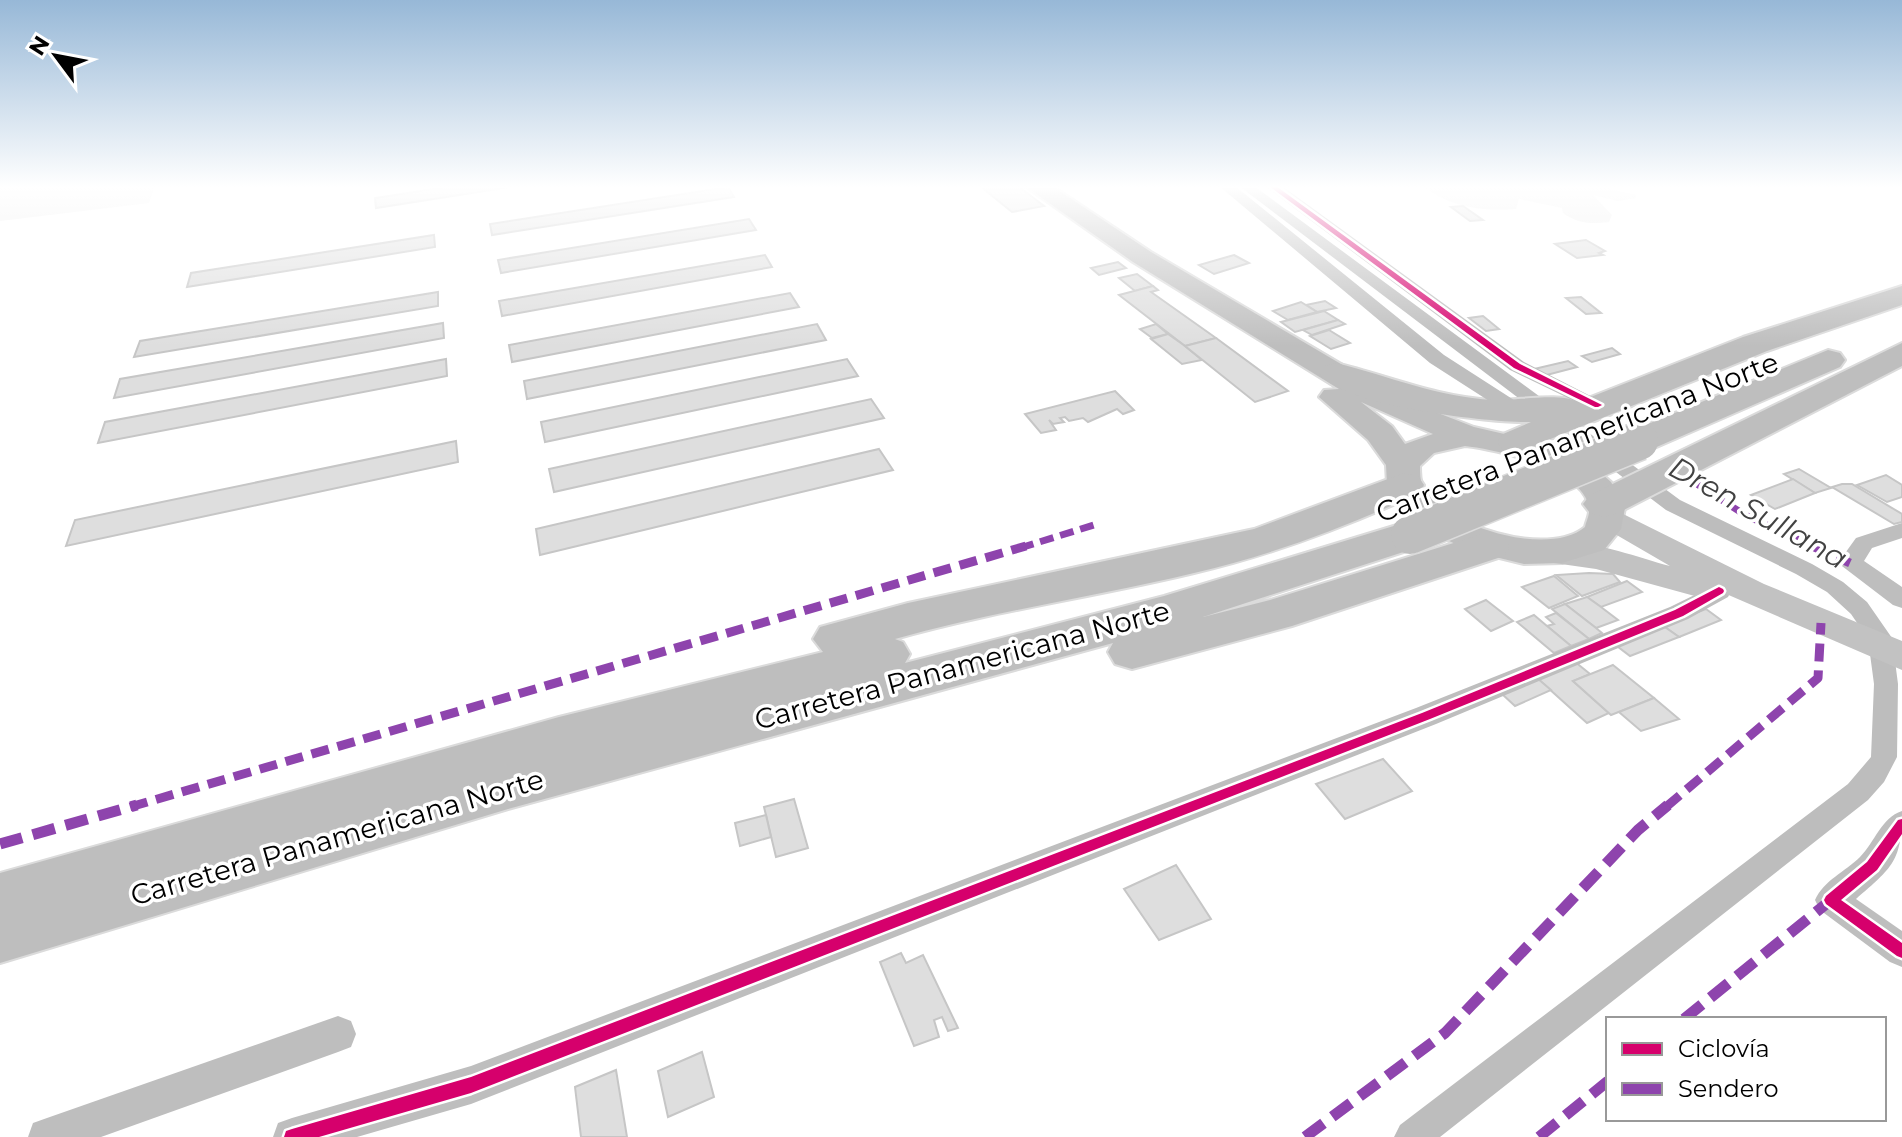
<svg xmlns="http://www.w3.org/2000/svg" width="1902" height="1137" viewBox="0 0 1902 1137" font-family="Montserrat,sans-serif">
<style>
.green{fill:#ebebeb}
.lines{fill:none;stroke-linecap:round;stroke-linejoin:round}
.canal{fill:#bdbdbd;fill-rule:evenodd}
.building{fill:#dedede;stroke:#c6c6c6;stroke-width:2}
.primary-casing{stroke:#dbdbdb;stroke-width:4}
.motorway-casing{stroke:#dbdbdb;stroke-width:4}
.minor{fill:#bebebe;fill-rule:evenodd}
.secondary{fill:#c2c2c2;fill-rule:evenodd}
.primary{fill:#bebebe;fill-rule:evenodd}
.motorway{fill:#bebebe;fill-rule:evenodd}
.motorway-bridge-casing{stroke:#dbdbdb;stroke-width:41;stroke-linecap:butt}
.motorway-bridge{stroke:#bebebe;stroke-width:38}
.quiet-far2{stroke:#8e44ad;stroke-width:7;stroke-dasharray:14 7;stroke-linecap:butt}
.quiet-far1{stroke:#8e44ad;stroke-width:9;stroke-dasharray:18 9;stroke-linecap:butt}
.quiet{stroke:#8e44ad;stroke-width:11;stroke-dasharray:23 11;stroke-linecap:butt}
.cycleway-casing{stroke:#fff;stroke-width:5}
.cycleway{fill:#d6006c;fill-rule:evenodd}
.labels{text-anchor:middle;stroke-width:7;stroke-linejoin:round;paint-order:stroke}
.street-label{font-size:28px;fill:#000;stroke:#fff}
.water-label{font-size:30px;font-style:italic;fill:#424242;stroke:#fff}
</style>
<rect width="100%" height="100%" fill="#fff"/>
<g class="green">
<polygon points="0,186 155,186 149,203 0,221"/>
<path d="M1424,186H1596L1636,195V198L1618,201L1593,195L1612,215L1609,222C1592,224 1578,224 1563,213L1562,208L1519,199L1516,209C1485,212 1448,207 1424,186Z"/>
</g>
<g class="lines">
<polygon class="canal" points="1239,186 1254,186 1680,500 1812,564 1843,582 1867,602 1892,638 1898,684 1897,757 1884,782 1868,800 1440,1137 1394,1137 1400,1125 1848,784 1871,757 1874,684 1868,639 1851,614 1827,592 1796,574 1666,510"/>
</g>
<g class="building">
<polygon points="453,186 516,186 376,208 375,198"/>
<polygon points="980,186 1018,186 1044,206 1012,212"/>
<polygon points="728,187 734,197 492,235 490,224"/>
<polygon points="1463,206 1483,220 1470,221 1451,207"/>
<polygon points="749,219 756,230 501,273 498,260"/>
<polygon points="434,235 435,247 187,287 191,273"/>
<polygon points="1586,240 1605,251 1599,253 1603,255 1577,258 1555,244"/>
<polygon points="765,255 772,267 502,316 499,301"/>
<polygon points="1234,255 1249,263 1214,274 1199,265"/>
<polygon points="1118,262 1126,268 1099,275 1091,268"/>
<polygon points="1137,274 1153,286 1135,291 1119,278"/>
<polygon points="1153,286 1158,290 1151,292 1216,338 1185,346 1119,295"/>
<polygon points="438,292 438,306 134,357 140,341"/>
<polygon points="790,293 799,307 512,362 509,345"/>
<polygon points="1581,297 1601,313 1586,314 1566,298"/>
<polygon points="1325,301 1336,308 1317,312 1306,305"/>
<polygon points="1301,302 1317,312 1288,320 1273,311"/>
<polygon points="1324,311 1338,320 1295,332 1281,322"/>
<polygon points="1483,316 1499,329 1486,331 1469,318"/>
<polygon points="1338,320 1345,324 1312,335 1303,330"/>
<polygon points="443,323 444,338 114,398 120,379"/>
<polygon points="817,324 826,340 527,399 524,381"/>
<polygon points="1156,324 1168,334 1152,338 1140,329"/>
<polygon points="1329,330 1350,343 1331,349 1310,336"/>
<polygon points="1168,334 1185,346 1202,360 1182,364 1151,339"/>
<polygon points="1216,338 1288,391 1255,402 1185,346"/>
<polygon points="1612,348 1620,354 1592,362 1582,356"/>
<polygon points="446,359 447,376 98,443 105,422"/>
<polygon points="847,359 858,376 545,442 541,422"/>
<polygon points="1568,361 1577,367 1543,376 1534,369"/>
<polygon points="1115,391 1134,410 1123,414 1117,409 1088,422 1083,418 1069,421 1065,417 1060,418 1064,422 1053,424 1049,420 1056,430 1041,433 1025,414"/>
<polygon points="871,399 884,418 554,492 549,469"/>
<polygon points="456,441 458,462 66,546 75,520"/>
<polygon points="879,449 893,470 540,555 536,529"/>
<polygon points="1799,469 1831,488 1815,493 1784,474"/>
<polygon points="1886,475 1902,485 1902,497 1887,502 1857,485"/>
<polygon points="1793,479 1815,493 1775,509 1751,495"/>
<polygon points="1842,484 1852,484 1902,514 1902,522 1894,524 1832,487"/>
<polygon points="1589,573 1613,574 1620,582 1582,596 1556,575"/>
<polygon points="1554,576 1578,596 1549,608 1522,587"/>
<polygon points="1627,581 1642,592 1601,607 1587,597"/>
<polygon points="1587,597 1601,607 1618,620 1596,628 1565,604"/>
<polygon points="1486,600 1513,621 1491,631 1465,609"/>
<polygon points="1565,604 1596,628 1602,633 1589,639 1552,609"/>
<polygon points="1706,609 1721,620 1679,637 1662,625"/>
<polygon points="1556,613 1589,639 1571,646 1547,626 1554,624 1546,617"/>
<polygon points="1534,615 1547,626 1571,646 1554,653 1517,622"/>
<polygon points="1662,625 1679,637 1630,656 1613,643"/>
<polygon points="1574,661 1590,674 1573,681 1609,713 1587,723 1537,678"/>
<polygon points="1613,665 1654,698 1611,715 1573,681"/>
<polygon points="1537,678 1551,690 1515,706 1501,693"/>
<polygon points="1654,698 1679,719 1641,731 1619,712"/>
<polygon points="1383,759 1412,791 1345,819 1316,784"/>
<polygon points="794,799 808,848 776,857 764,807"/>
<polygon points="766,815 771,837 740,846 735,823"/>
<polygon points="1176,865 1211,919 1159,940 1124,889"/>
<polygon points="901,953 906,963 923,955 958,1028 948,1031 942,1017 934,1020 939,1037 914,1046 880,962"/>
<polygon points="702,1052 714,1097 668,1117 658,1071"/>
<polygon points="616,1070 627,1137 581,1137 575,1087"/>
</g>
<g class="lines">
<defs>
<path id="primary" d="M1025,186H1052L1151,252L1397,397L1474,427L1544,443L1594,467L1611,482L1625,508L1621,529L1604,550L1562,563L1524,564L1471,551L1436,535L1408,514L1387,484L1386,465L1368,440L1319,397L1324,390L1339,389L1133,262ZM1361,402L1433,434L1405,444L1392,426ZM1465,446C1495,449 1587,470 1589,509C1590,514 1586,522 1585,527C1549,558 1442,527 1422,484C1420,479 1420,471 1420,466L1434,453Z"/>
<g id="motorway">
<path d="M1902,286V305L1767,351L1516,453L1503,450L1497,442L1503,434L1531,422C1490,423 1341,406 1319,373L1324,366L1336,363C1389,376 1437,397 1493,400C1516,401 1561,392 1578,402L1743,337Z"/>
<polygon points="1902,343 1902,366 1618,513 1604,517 1590,513 1583,504 1590,495"/>
<polygon points="1828,350 1840,353 1845,360 1840,367 1652,449 1639,452 1626,449 1620,441 1626,433"/>
<path d="M1404,473L1418,476L1424,485L1418,494C1345,527 1272,555 1194,573C1095,597 993,611 895,639L903,642L910,654L905,663L1164,596L1410,521L1425,525L1431,535L1425,545L1203,617L1270,600L1489,532L1504,536L1510,546L1504,556L1292,626L1132,669L1115,664L1108,652L1113,643L508,809L0,963V873L559,717L823,652L813,639L820,627L908,603L1254,529Z"/>
</g>
</defs>
<use href="#primary" class="primary-casing"/>
<use href="#motorway" class="motorway-casing"/>
<g class="minor">
<polygon points="1219,186 1235,186 1444,355 1528,409 1531,413 1528,417 1514,417 1430,363"/>
<polygon points="1265,186 1282,186 1524,362 1608,405 1598,411 1591,409 1510,370"/>
<polygon points="1902,523 1902,538 1872,548 1864,561 1902,587 1902,608 1893,605 1838,563 1856,538"/>
<polygon points="1719,583 1728,585 1731,591 1728,597 1688,619 1436,724 471,1104 357,1137 273,1137 278,1123 292,1118 471,1066 1416,708 1670,607"/>
<path d="M1902,811C1902,861 1893,867 1856,899L1902,931V967L1890,962L1820,910L1815,900C1824,880 1845,872 1860,857C1875,842 1881,818 1902,811Z"/>
<polygon points="338,1016 351,1021 356,1034 351,1047 338,1052 101,1137 28,1137 33,1123 47,1118"/>
</g>
<path class="secondary" d="M1607,506L1764,584L1902,641V670L1717,590L1702,598L1596,569L1540,561L1535,553L1540,545C1580,534 1631,556 1670,566L1596,523L1591,516L1596,509Z"/>
<use href="#primary" class="primary"/>
<use href="#motorway" class="motorway"/>
<defs>
<polyline id="motorway-bridge" points="1410,535 1639,441"/>
</defs>
<use href="#motorway-bridge" class="motorway-bridge-casing"/>
<use href="#motorway-bridge" class="motorway-bridge"/>
<g class="quiet-far2">
<polyline points="1694,482 1745,515 1817,548"/>
<polyline points="1020,548 1097,524"/>
</g>
<g class="quiet-far1">
<polyline points="1812,546 1850,563"/>
<polyline points="130,807 1026,546"/>
<polyline points="1666,807 1818,678 1821,623"/>
</g>
<g class="quiet">
<polyline points="0,844 137,805"/>
<polyline points="1684,1019 1831,900"/>
<polyline points="1305,1137 1445,1033 1638,830 1668,805"/>
<polyline points="1539,1137 1608,1081"/>
</g>
<defs>
<g id="cycleway">
<polygon points="1269,186 1276,186 1520,364 1602,405 1598,407 1595,407 1514,368"/>
<polygon points="1719,587 1723,589 1724,591 1723,593 1683,616 1430,719 471,1093 319,1137 284,1137 286,1131 292,1129 471,1077 1422,713 1675,610"/>
<polygon points="1902,819 1902,834 1877,870 1841,900 1902,943 1902,958 1897,956 1826,904 1824,900 1826,896 1867,862 1898,820"/>
</g>
</defs>
<use href="#cycleway" class="cycleway-casing"/>
<use href="#cycleway" class="cycleway"/>
</g>
<linearGradient id="sky" x2="0" y2="1"><stop stop-color="#97b8d7"/><stop offset="0.54" stop-color="#fff"/><stop offset="1" stop-color="#fff" stop-opacity="0"/></linearGradient>
<rect width="1902" height="346" fill="url(#sky)"/>
<g class="labels">
<g class="street-label">
<text transform="translate(1577 437) rotate(-21)" y="10">Carretera Panamericana Norte</text>
<text transform="translate(962 665) rotate(-15)" y="10">Carretera Panamericana Norte</text>
<text transform="translate(337 837) rotate(-16)" y="10">Carretera Panamericana Norte</text>
</g>
<g class="water-label">
<text transform="translate(1758 513) rotate(29)" y="10">Dren Sullana</text>
</g>
</g>
<rect x="1606" y="1017" width="280" height="104" fill="#ffffff" stroke="#999999" stroke-width="2"/>
<rect x="1622" y="1043" width="40" height="12" fill="#d6006c" stroke="#999999" stroke-width="2"/>
<text x="1678" y="1057" font-size="24" fill="#000000">Ciclovía</text>
<rect x="1622" y="1083" width="40" height="12" fill="#8e44ad" stroke="#999999" stroke-width="2"/>
<text x="1678" y="1097" font-size="24" fill="#000000">Sendero</text>
<g transform="translate(56 56) rotate(302)" stroke="#ffffff" stroke-width="6" paint-order="stroke">
<path d="M0-6L14 30L0 20L-14 30Z" fill="#000000"/>
<text y="-12" font-size="22" font-weight="bold" text-anchor="middle" fill="#000000">N</text>
</g>
</svg>
